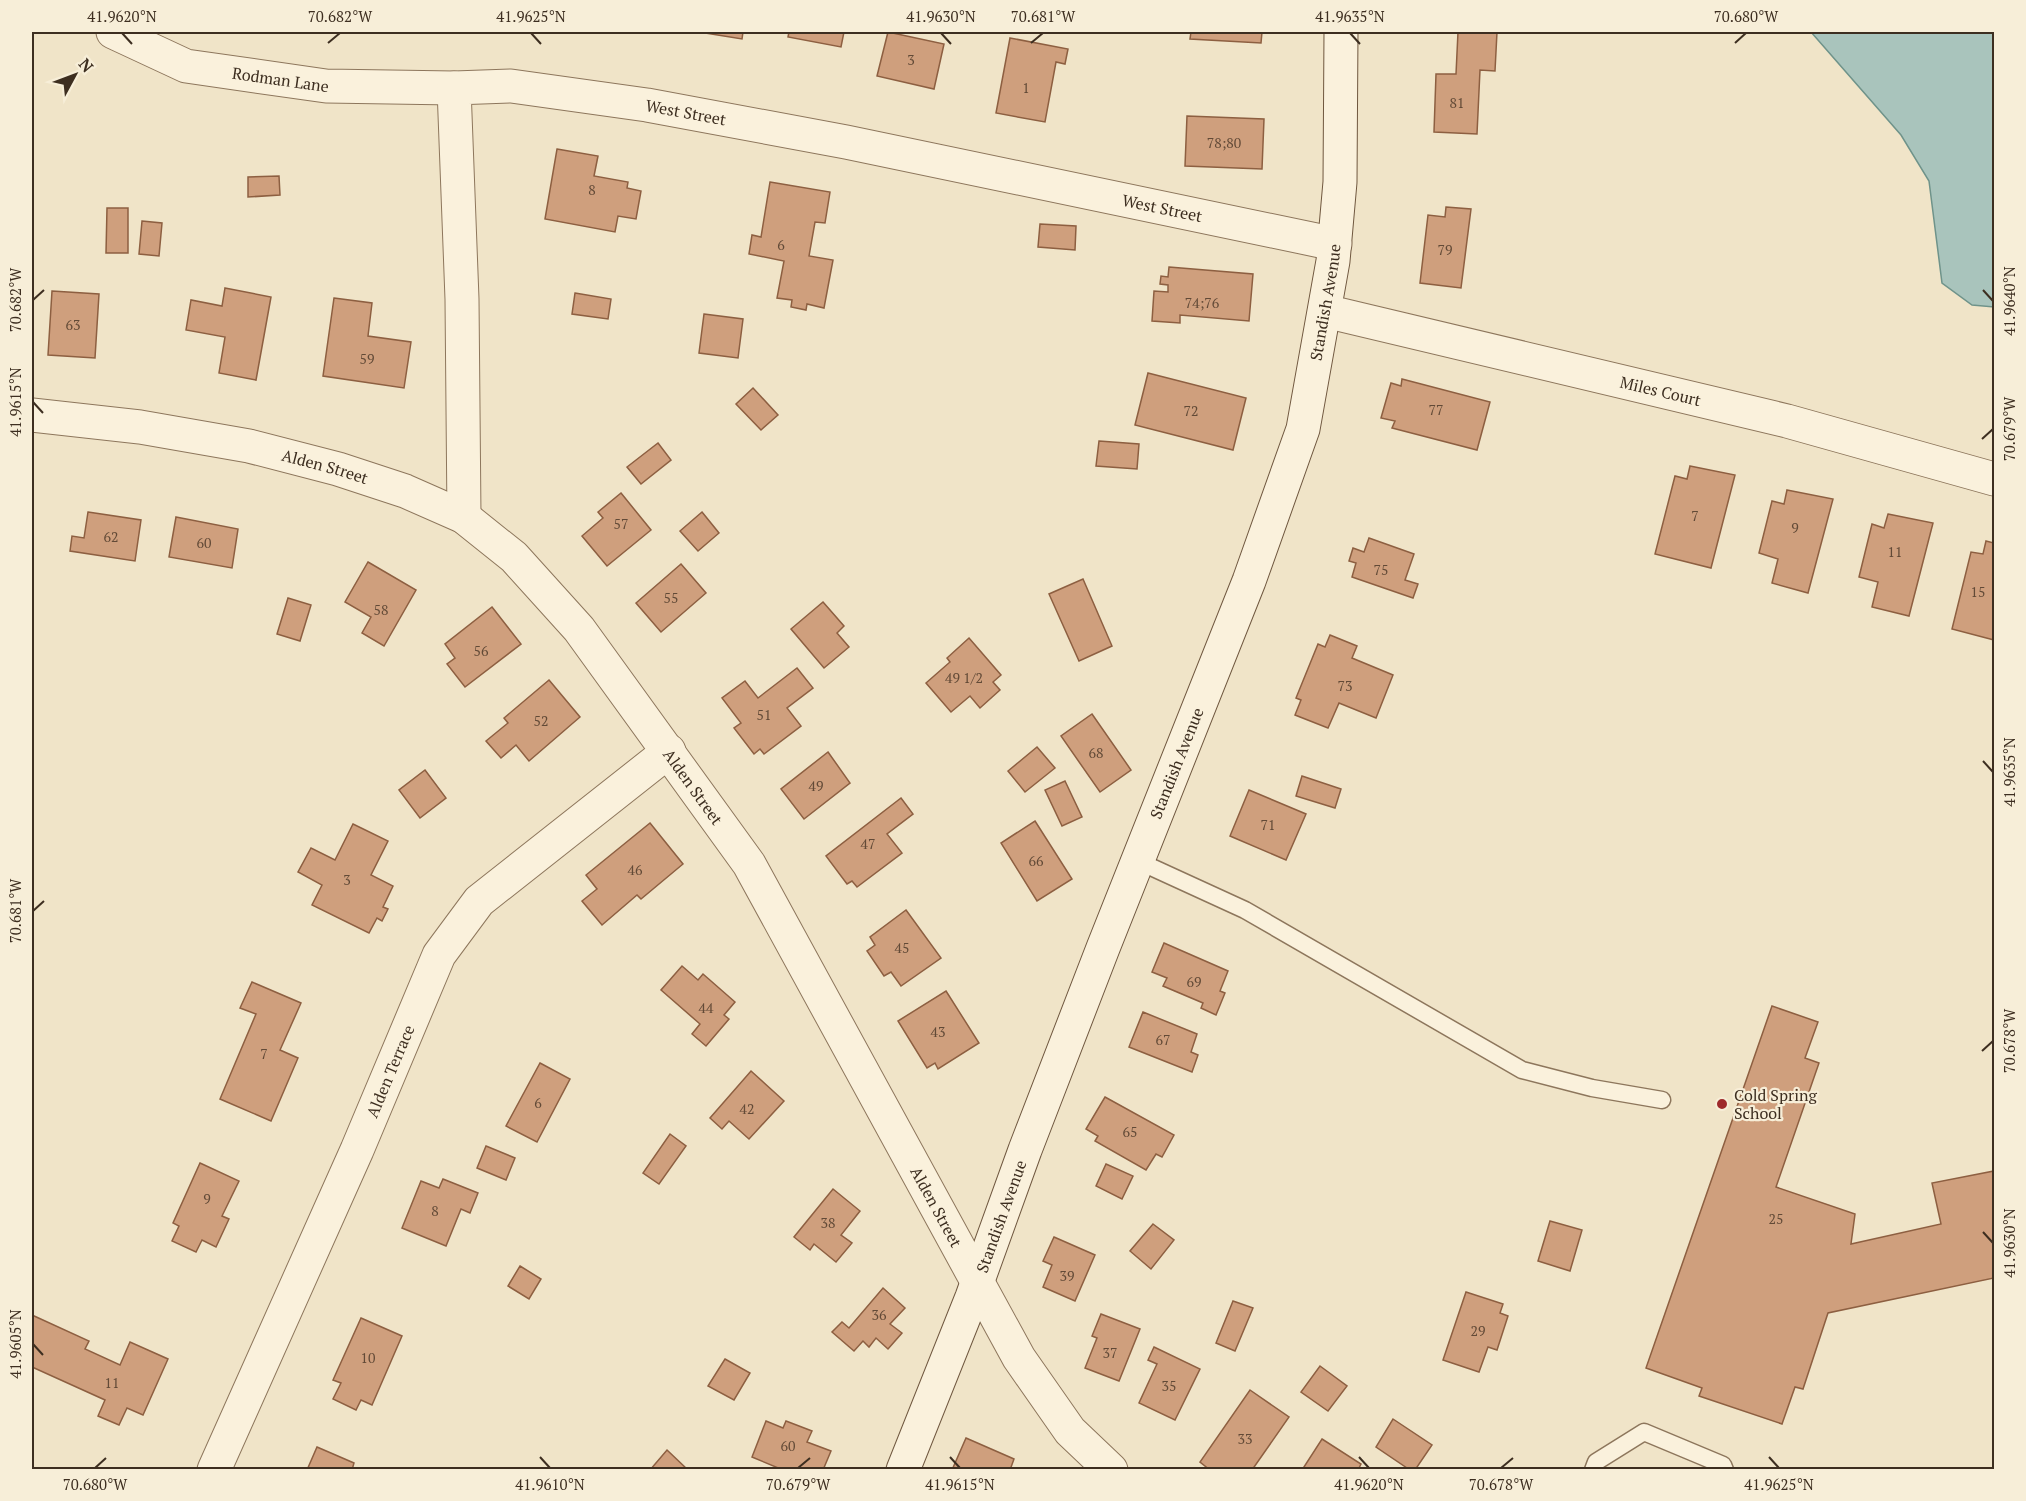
<svg xmlns="http://www.w3.org/2000/svg" width="2026" height="1501" viewBox="0 0 2026 1501" font-family="'PT Serif',serif">
<style>
.water{fill:#a9c4bc;stroke:#6f938a;stroke-width:1.5}
.building{fill:#cf9f7d;stroke:#8d5f41;stroke-width:1.5}
.lines{fill:none;stroke-linecap:round;stroke-linejoin:round}
.lane-casing{stroke:#8d765c;stroke-width:19}
.street-casing{stroke:#8d765c;stroke-width:35}
.secondary-casing{stroke:#6f573f;stroke-width:35}
.lane{stroke:#faf1dc;stroke-width:16}
.street{stroke:#faf1dc;stroke-width:33}
.secondary{stroke:#faf1dc;stroke-width:33}
.ticks{fill:none;stroke:#3d2e20;stroke-width:2}
.poi-dot{fill:#9e2a2b;stroke:#f7eed8;stroke-width:2}
.labels{text-anchor:middle;stroke-width:4.5;stroke-linejoin:round;paint-order:stroke}
.number-label{font-size:14px;fill:#624a37}
.street-label{font-size:16px;fill:#3d2e20;stroke:#f7eed8}
.poi-label{font-size:16px;fill:#3d2e20;stroke:#f7eed8;text-anchor:start}
.neatline{fill:none;stroke:#3d2e20;stroke-width:2}
.ticks-label{font-size:15px;text-anchor:middle;fill:#3d2e20}
</style>
<rect width="100%" height="100%" fill="#f0e4c8"/>
<polygon class="water" points="1811,32 1994,32 1994,307 1972,305 1942,283 1929,181 1901,135"/>
<g class="building">
<polygon points="699,32 743,32 742,39"/>
<polygon points="789,32 844,32 841,47 788,37"/>
<polygon points="888,32 944,44 934,89 877,76"/>
<polygon points="1191,32 1262,32 1261,43 1190,39"/>
<polygon points="1458,32 1497,32 1495,71 1480,70 1477,134 1434,132 1436,74 1456,74"/>
<polygon points="1010,38 1068,49 1065,64 1056,62 1045,122 996,113"/>
<polygon points="1187,116 1264,119 1262,169 1185,166"/>
<polygon points="557,149 598,156 594,176 628,182 627,188 641,191 636,219 618,216 615,232 545,219"/>
<polygon points="279,176 280,195 248,197 248,177"/>
<polygon points="770,182 830,192 825,223 815,222 809,256 833,260 824,308 807,304 806,310 791,307 792,300 777,298 784,261 749,254 752,235 761,237"/>
<polygon points="1446,207 1471,209 1461,288 1420,283 1428,215 1445,217"/>
<polygon points="107,208 128,208 128,253 106,253"/>
<polygon points="142,221 162,223 159,256 139,254"/>
<polygon points="1040,224 1076,226 1075,250 1038,247"/>
<polygon points="1169,267 1253,274 1249,321 1180,315 1180,323 1152,321 1154,291 1168,292 1168,285 1160,284 1161,276 1168,277"/>
<polygon points="225,288 271,297 256,380 219,373 225,337 186,330 191,300 222,306"/>
<polygon points="52,291 99,294 95,358 48,355"/>
<polygon points="575,293 611,299 608,319 572,314"/>
<polygon points="334,298 372,303 368,336 411,342 404,388 323,376"/>
<polygon points="704,314 743,319 738,358 699,353"/>
<polygon points="1148,373 1246,398 1233,450 1135,425"/>
<polygon points="1402,379 1490,402 1477,450 1392,428 1395,421 1381,418 1391,383 1401,386"/>
<polygon points="753,388 778,415 761,430 736,404"/>
<polygon points="1099,441 1139,444 1137,469 1096,466"/>
<polygon points="658,443 671,460 641,484 627,467"/>
<polygon points="1690,466 1735,475 1711,568 1655,554 1675,476 1687,479"/>
<polygon points="1787,490 1833,499 1808,593 1772,583 1778,559 1759,553 1772,501 1784,504"/>
<polygon points="621,493 651,530 607,566 582,536 603,518 598,512"/>
<polygon points="88,512 141,520 135,561 70,551 72,536 84,538"/>
<polygon points="702,512 719,533 698,551 680,531"/>
<polygon points="1888,514 1933,523 1909,616 1872,607 1878,582 1859,577 1872,524 1884,528"/>
<polygon points="176,517 238,529 232,568 169,557"/>
<polygon points="1369,538 1414,554 1405,580 1418,584 1413,598 1352,577 1356,563 1349,561 1353,548 1364,552"/>
<polygon points="1986,541 1994,543 1994,640 1952,629 1971,552 1983,554"/>
<polygon points="368,562 416,590 384,646 362,633 371,617 345,602"/>
<polygon points="681,564 706,593 661,632 636,603"/>
<polygon points="1083,579 1112,646 1079,661 1049,594"/>
<polygon points="288,598 311,605 300,641 277,634"/>
<polygon points="823,602 844,626 837,633 849,647 824,668 791,629"/>
<polygon points="492,607 521,644 465,687 447,664 455,658 445,644"/>
<polygon points="1330,635 1357,646 1352,658 1393,675 1376,718 1339,703 1328,728 1295,715 1301,700 1296,698 1318,644 1325,647"/>
<polygon points="969,638 1001,675 993,682 1000,690 980,708 970,696 951,712 926,683 950,662 947,658"/>
<polygon points="797,668 813,688 787,708 801,726 764,754 760,749 754,754 734,728 741,723 722,698 745,681 758,698"/>
<polygon points="549,680 580,717 529,761 516,745 501,758 486,741 508,723 504,718"/>
<polygon points="1092,714 1131,770 1100,792 1061,736"/>
<polygon points="1037,747 1055,768 1025,792 1008,771"/>
<polygon points="828,752 850,783 804,819 781,789"/>
<polygon points="425,770 446,798 420,818 399,790"/>
<polygon points="1302,776 1341,789 1335,808 1296,796"/>
<polygon points="1065,781 1082,817 1062,826 1045,790"/>
<polygon points="1249,790 1306,814 1286,860 1230,836"/>
<polygon points="901,798 913,814 887,834 902,853 857,887 852,881 847,884 826,856"/>
<polygon points="1035,821 1072,879 1037,901 1001,843"/>
<polygon points="650,823 683,864 641,899 637,895 602,925 582,901 597,889 586,875"/>
<polygon points="353,824 388,841 371,875 393,886 383,907 388,909 382,921 377,918 369,933 312,905 322,885 298,872 311,848 335,860"/>
<polygon points="906,910 941,958 901,986 891,972 884,976 867,951 875,945 870,937"/>
<polygon points="1164,943 1228,971 1220,991 1225,993 1216,1015 1201,1008 1203,1003 1163,986 1167,978 1152,972"/>
<polygon points="682,966 698,980 703,974 735,1002 724,1015 729,1019 706,1046 692,1034 700,1024 661,990"/>
<polygon points="252,982 301,1003 280,1050 298,1058 271,1121 220,1099 256,1014 240,1008"/>
<polygon points="946,991 979,1043 938,1069 935,1063 927,1068 898,1021"/>
<polygon points="1772,1006 1818,1022 1805,1058 1819,1063 1776,1187 1855,1214 1851,1244 1941,1224 1932,1183 1994,1171 1994,1278 1828,1313 1803,1389 1795,1387 1782,1424 1699,1396 1702,1388 1646,1368"/>
<polygon points="1143,1012 1197,1034 1191,1052 1198,1055 1192,1072 1129,1047"/>
<polygon points="540,1063 570,1079 537,1142 506,1126"/>
<polygon points="751,1071 784,1101 749,1139 729,1121 722,1129 710,1118"/>
<polygon points="1105,1097 1174,1135 1162,1157 1156,1154 1146,1170 1095,1141 1098,1136 1086,1129"/>
<polygon points="670,1134 686,1146 659,1184 643,1173"/>
<polygon points="486,1146 515,1158 506,1180 477,1168"/>
<polygon points="200,1163 239,1181 222,1216 229,1219 216,1247 202,1240 196,1252 172,1241 179,1226 173,1223"/>
<polygon points="1106,1164 1133,1176 1122,1199 1096,1186"/>
<polygon points="443,1179 478,1193 470,1213 461,1209 446,1246 402,1228 421,1181 439,1188"/>
<polygon points="833,1189 860,1211 841,1235 852,1243 836,1262 814,1244 810,1250 794,1237"/>
<polygon points="1550,1221 1582,1230 1570,1271 1538,1261"/>
<polygon points="1153,1224 1174,1240 1151,1269 1130,1251"/>
<polygon points="1054,1237 1095,1255 1075,1301 1043,1287 1052,1265 1043,1261"/>
<polygon points="520,1266 541,1279 529,1299 508,1286"/>
<polygon points="883,1288 905,1308 890,1324 902,1333 888,1349 876,1338 869,1347 863,1341 854,1351 832,1332 842,1322 849,1328"/>
<polygon points="1466,1292 1503,1304 1500,1313 1508,1316 1497,1350 1488,1347 1479,1372 1443,1360"/>
<polygon points="1233,1301 1253,1308 1235,1351 1216,1343"/>
<polygon points="1101,1314 1140,1329 1119,1381 1085,1368 1097,1338 1092,1336"/>
<polygon points="32,1315 89,1341 85,1349 120,1365 130,1342 168,1359 143,1415 127,1408 119,1425 98,1416 105,1400 32,1367"/>
<polygon points="361,1318 402,1336 372,1405 361,1400 356,1410 333,1399 341,1383 333,1380"/>
<polygon points="1154,1347 1200,1369 1175,1420 1139,1403 1157,1364 1148,1360"/>
<polygon points="725,1359 750,1373 734,1400 708,1386"/>
<polygon points="1320,1366 1347,1386 1328,1411 1301,1392"/>
<polygon points="1250,1390 1289,1417 1252,1470 1210,1470 1200,1462"/>
<polygon points="1393,1419 1432,1445 1415,1470 1410,1470 1376,1447"/>
<polygon points="766,1421 783,1428 786,1421 812,1431 807,1442 831,1451 823,1470 783,1470 752,1457"/>
<polygon points="966,1438 1014,1459 1010,1470 952,1470"/>
<polygon points="1322,1439 1361,1464 1358,1470 1302,1470"/>
<polygon points="317,1447 354,1463 352,1470 307,1470"/>
<polygon points="667,1450 688,1470 650,1470"/>
</g>
<g class="lines">
<defs>
<g id="lane">
<polyline points="1138,861 1245,910 1522,1070 1592,1088 1662,1100"/>
<polyline points="1593,1470 1596,1462 1644,1432 1723,1465 1725,1470"/>
</g>
<g id="street">
<path id="s1" d="M113,32L186,66L326,86L454,88"/>
<path id="s2" d="M1325,311L1787,421L1994,479"/>
<path id="s3" d="M32,415L140,427L249,446L338,469L405,491L464,517L514,557L579,629L749,864L1019,1358L1070,1431L1111,1470"/>
<path id="s4" d="M464,517L462,299L454,88L511,86L647,105L846,142L1335,244"/>
<path id="s5" d="M214,1470L357,1150L439,955L479,901L669,751"/>
</g>
<g id="secondary">
<path id="s6" d="M903,1470L972,1297L1025,1150L1103,948L1249,581L1303,429L1333,261L1340,182L1341,32"/>
</g>
</defs>
<use href="#lane" class="lane-casing"/>
<use href="#street" class="street-casing"/>
<use href="#secondary" class="secondary-casing"/>
<use href="#lane" class="lane"/>
<use href="#street" class="street"/>
<use href="#secondary" class="secondary"/>
</g>
<path class="ticks" d="M122,33L132,44M531,33L541,44M941,33L951,44M1350,33L1360,44M328,43L340,33M1031,43L1043,33M1735,43L1746,33M1983,290L1993,301M33,300L44,290M33,402L43,413M1982,439L1993,429M1983,761L1993,772M33,911L44,901M1982,1051L1993,1041M1983,1232L1993,1243M33,1344L43,1355M540,1457L550,1468M950,1457L960,1468M1359,1457L1369,1468M1769,1457L1779,1468M95,1468L106,1458M798,1468L810,1458M1501,1468L1513,1458"/>
<circle class="poi-dot" cx="1722" cy="1104" r="6"/>
<g class="labels">
<g class="number-label">
<text x="911" y="65">3</text>
<text x="1026" y="93">1</text>
<text x="1457" y="108">81</text>
<text x="1224" y="148">78;80</text>
<text x="592" y="195">8</text>
<text x="781" y="250">6</text>
<text x="1445" y="255">79</text>
<text x="1202" y="308">74;76</text>
<text x="73" y="330">63</text>
<text x="367" y="364">59</text>
<text x="1436" y="415">77</text>
<text x="1191" y="416">72</text>
<text x="1695" y="521">7</text>
<text x="621" y="529">57</text>
<text x="1795" y="533">9</text>
<text x="111" y="542">62</text>
<text x="204" y="548">60</text>
<text x="1895" y="557">11</text>
<text x="1381" y="575">75</text>
<text x="1978" y="597">15</text>
<text x="671" y="603">55</text>
<text x="381" y="615">58</text>
<text x="481" y="656">56</text>
<text x="964" y="683">49 1/2</text>
<text x="1345" y="691">73</text>
<text x="764" y="720">51</text>
<text x="541" y="726">52</text>
<text x="1096" y="758">68</text>
<text x="816" y="791">49</text>
<text x="1268" y="830">71</text>
<text x="868" y="849">47</text>
<text x="1036" y="866">66</text>
<text x="635" y="875">46</text>
<text x="347" y="885">3</text>
<text x="902" y="953">45</text>
<text x="1194" y="987">69</text>
<text x="706" y="1013">44</text>
<text x="938" y="1037">43</text>
<text x="1163" y="1045">67</text>
<text x="264" y="1059">7</text>
<text x="538" y="1108">6</text>
<text x="747" y="1114">42</text>
<text x="1130" y="1137">65</text>
<text x="207" y="1204">9</text>
<text x="435" y="1216">8</text>
<text x="1776" y="1224">25</text>
<text x="828" y="1228">38</text>
<text x="1067" y="1281">39</text>
<text x="879" y="1320">36</text>
<text x="1478" y="1336">29</text>
<text x="1110" y="1358">37</text>
<text x="368" y="1363">10</text>
<text x="112" y="1388">11</text>
<text x="1169" y="1391">35</text>
<text x="1245" y="1444">33</text>
<text x="788" y="1451">60</text>
</g>
<g class="street-label">
<text dy="6" stroke="none"><textPath href="#s1" startOffset="176">Rodman Lane</textPath></text>
<text dy="6" stroke="none"><textPath href="#s4" startOffset="663">West Street</textPath></text>
<text dy="6" stroke="none"><textPath href="#s4" startOffset="1149">West Street</textPath></text>
<text dy="6" stroke="none"><textPath href="#s6" startOffset="1244">Standish Avenue</textPath></text>
<text dy="6" stroke="none"><textPath href="#s2" startOffset="345">Miles Court</textPath></text>
<text dy="6" stroke="none"><textPath href="#s3" startOffset="298">Alden Street</textPath></text>
<text dy="6" stroke="none"><textPath href="#s6" startOffset="758">Standish Avenue</textPath></text>
<text dy="6" stroke="none"><textPath href="#s3" startOffset="802">Alden Street</textPath></text>
<text dy="6" stroke="none"><textPath href="#s5" startOffset="436">Alden Terrace</textPath></text>
<text dy="6" stroke="none"><textPath href="#s3" startOffset="1288">Alden Street</textPath></text>
<text dy="6" stroke="none"><textPath href="#s6" startOffset="272">Standish Avenue</textPath></text>
</g>
<g class="poi-label">
<text x="1734" y="1101">Cold Spring<tspan x="1734" dy="18">School</tspan></text>
</g>
</g>
<rect width="2026" height="1501" fill="none" stroke="#f7eed8" stroke-width="66"/>
<g transform="translate(75 75) rotate(49)" stroke="#f7eed8" stroke-width="4.5" paint-order="stroke">
<path d="M0-4.5L10 22L0 15L-10 22Z" fill="#3d2e20"/>
<text y="-9" font-size="16" font-weight="bold" text-anchor="middle" fill="#3d2e20">N</text>
</g>
<rect x="33" y="33" width="1960" height="1435" class="neatline"/>
<g class="ticks-label">
<text x="122" y="22">41.9620°N</text>
<text x="340" y="22">70.682°W</text>
<text x="531" y="22">41.9625°N</text>
<text x="941" y="22">41.9630°N</text>
<text x="1043" y="22">70.681°W</text>
<text x="1350" y="22">41.9635°N</text>
<text x="1746" y="22">70.680°W</text>
<text transform="translate(16 300) rotate(-90)" y="5">70.682°W</text>
<text transform="translate(2010 301) rotate(-90)" y="5">41.9640°N</text>
<text transform="translate(16 402) rotate(-90)" y="5">41.9615°N</text>
<text transform="translate(2010 429) rotate(-90)" y="5">70.679°W</text>
<text transform="translate(2010 772) rotate(-90)" y="5">41.9635°N</text>
<text transform="translate(16 911) rotate(-90)" y="5">70.681°W</text>
<text transform="translate(2010 1041) rotate(-90)" y="5">70.678°W</text>
<text transform="translate(2010 1243) rotate(-90)" y="5">41.9630°N</text>
<text transform="translate(16 1344) rotate(-90)" y="5">41.9605°N</text>
<text x="95" y="1490">70.680°W</text>
<text x="550" y="1490">41.9610°N</text>
<text x="798" y="1490">70.679°W</text>
<text x="960" y="1490">41.9615°N</text>
<text x="1369" y="1490">41.9620°N</text>
<text x="1501" y="1490">70.678°W</text>
<text x="1779" y="1490">41.9625°N</text>
</g>
</svg>
